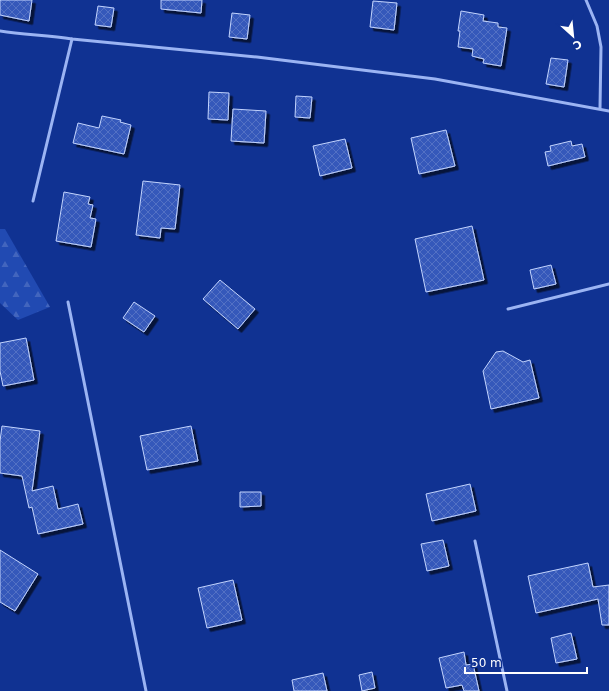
<svg xmlns="http://www.w3.org/2000/svg" width="609" height="691" viewBox="0 0 609 691" font-family="'DejaVu Sans',sans-serif">
<style>
.forest{fill:url(#forest-firs)}
.building{fill:url(#building-cross-hatch);stroke:#c3d4fe;filter:url(#shadow)}
.lines{fill:none;stroke-linecap:round;stroke-linejoin:round}
.lane{stroke:#9bb4f3;stroke-width:3}
</style>
<defs>
<pattern id="forest-firs" width="22" height="20" patternUnits="userSpaceOnUse"><rect width="22" height="20" fill="#214ab2"/><path d="M5 1l3.5 6h-7zM16 11l3.5 6h-7z" fill="#4265be"/></pattern>
<pattern id="building-cross-hatch" width="8" height="8" patternUnits="userSpaceOnUse"><rect width="8" height="8" fill="#3458ba"/><path d="M0 0l8 8M0 8l8-8" fill="none" stroke="#5271c4"/></pattern>
<filter id="shadow"><feDropShadow dx="3.5" dy="3.5" stdDeviation="0" flood-color="#0009"/></filter>
</defs>
<rect width="100%" height="100%" fill="#103292"/>
<polygon class="forest" points="0,229 5,229 50,307 18,320 0,303"/>
<g class="building">
<polygon points="0,0 32,0 29,21 0,15"/>
<polygon points="161,0 202,0 201,13 161,9"/>
<polygon points="373,1 397,3 394,30 370,27"/>
<polygon points="98,6 114,8 111,27 95,25"/>
<polygon points="461,11 484,15 483,21 498,23 498,27 507,28 501,66 483,63 484,59 472,56 473,49 458,47 460,31 458,31"/>
<polygon points="232,13 250,15 247,39 229,37"/>
<polygon points="551,58 568,60 564,87 546,84"/>
<polygon points="209,92 229,93 228,120 208,119"/>
<polygon points="296,96 312,97 310,118 295,117"/>
<polygon points="233,109 266,111 264,143 231,141"/>
<polygon points="102,116 121,120 120,122 131,125 124,154 73,143 78,123 99,128"/>
<polygon points="446,130 455,166 419,174 411,138"/>
<polygon points="345,139 352,168 320,176 313,146"/>
<polygon points="571,141 572,146 582,144 585,157 548,166 545,152 551,151 550,146"/>
<polygon points="143,181 180,185 175,229 161,228 160,238 136,235"/>
<polygon points="64,192 90,197 88,204 93,205 90,218 96,219 91,247 56,241"/>
<polygon points="472,226 484,280 426,292 415,239"/>
<polygon points="551,265 556,284 534,289 530,270"/>
<polygon points="220,280 255,309 238,329 203,299"/>
<polygon points="134,302 155,316 144,332 123,318"/>
<polygon points="26,338 34,380 3,386 0,371 0,343"/>
<polygon points="503,351 523,362 530,360 539,398 491,409 483,371 496,352"/>
<polygon points="2,426 40,431 32,491 53,486 58,509 78,504 83,524 38,534 32,507 29,508 22,476 0,473 0,441"/>
<polygon points="191,426 198,461 147,470 140,436"/>
<polygon points="470,484 476,511 432,521 426,494"/>
<polygon points="240,492 261,492 261,506 240,507"/>
<polygon points="443,540 449,566 427,571 421,544"/>
<polygon points="0,550 38,574 15,611 0,602"/>
<polygon points="588,563 593,587 609,585 609,625 602,625 598,599 536,613 528,576"/>
<polygon points="233,580 242,620 207,628 198,588"/>
<polygon points="571,633 577,659 556,663 551,638"/>
<polygon points="464,652 466,665 473,664 479,691 464,691 462,685 446,688 439,658"/>
<polygon points="372,672 375,688 362,691 359,675"/>
<polygon points="323,673 327,691 294,691 292,680"/>
</g>
<g class="lines">
<g class="lane">
<polyline points="586,0 597,26 601,47 600,108"/>
<path d="M0,31C24,35 48,35 72,39L257,57L435,79L609,111"/>
<polyline points="33,201 72,39"/>
<polyline points="68,302 146,691"/>
<polyline points="508,309 609,284"/>
<polyline points="475,541 507,691"/>
</g>
</g>
<g transform="translate(573 36) rotate(153)" stroke="#103292" stroke-width="3" paint-order="stroke">
<path d="M0-3L7 15L0 10L-7 15Z" fill="#ffffff"/>
<text y="-6" font-size="11" font-weight="bold" text-anchor="middle" fill="#ffffff">С</text>
</g>
<path d="M465 667v6h122v-6" fill="none" stroke="#ffffff" stroke-width="2"/>
<text x="471" y="667" font-size="12" fill="#ffffff" stroke="#103292" stroke-width="3" paint-order="stroke">50 m</text>
</svg>
